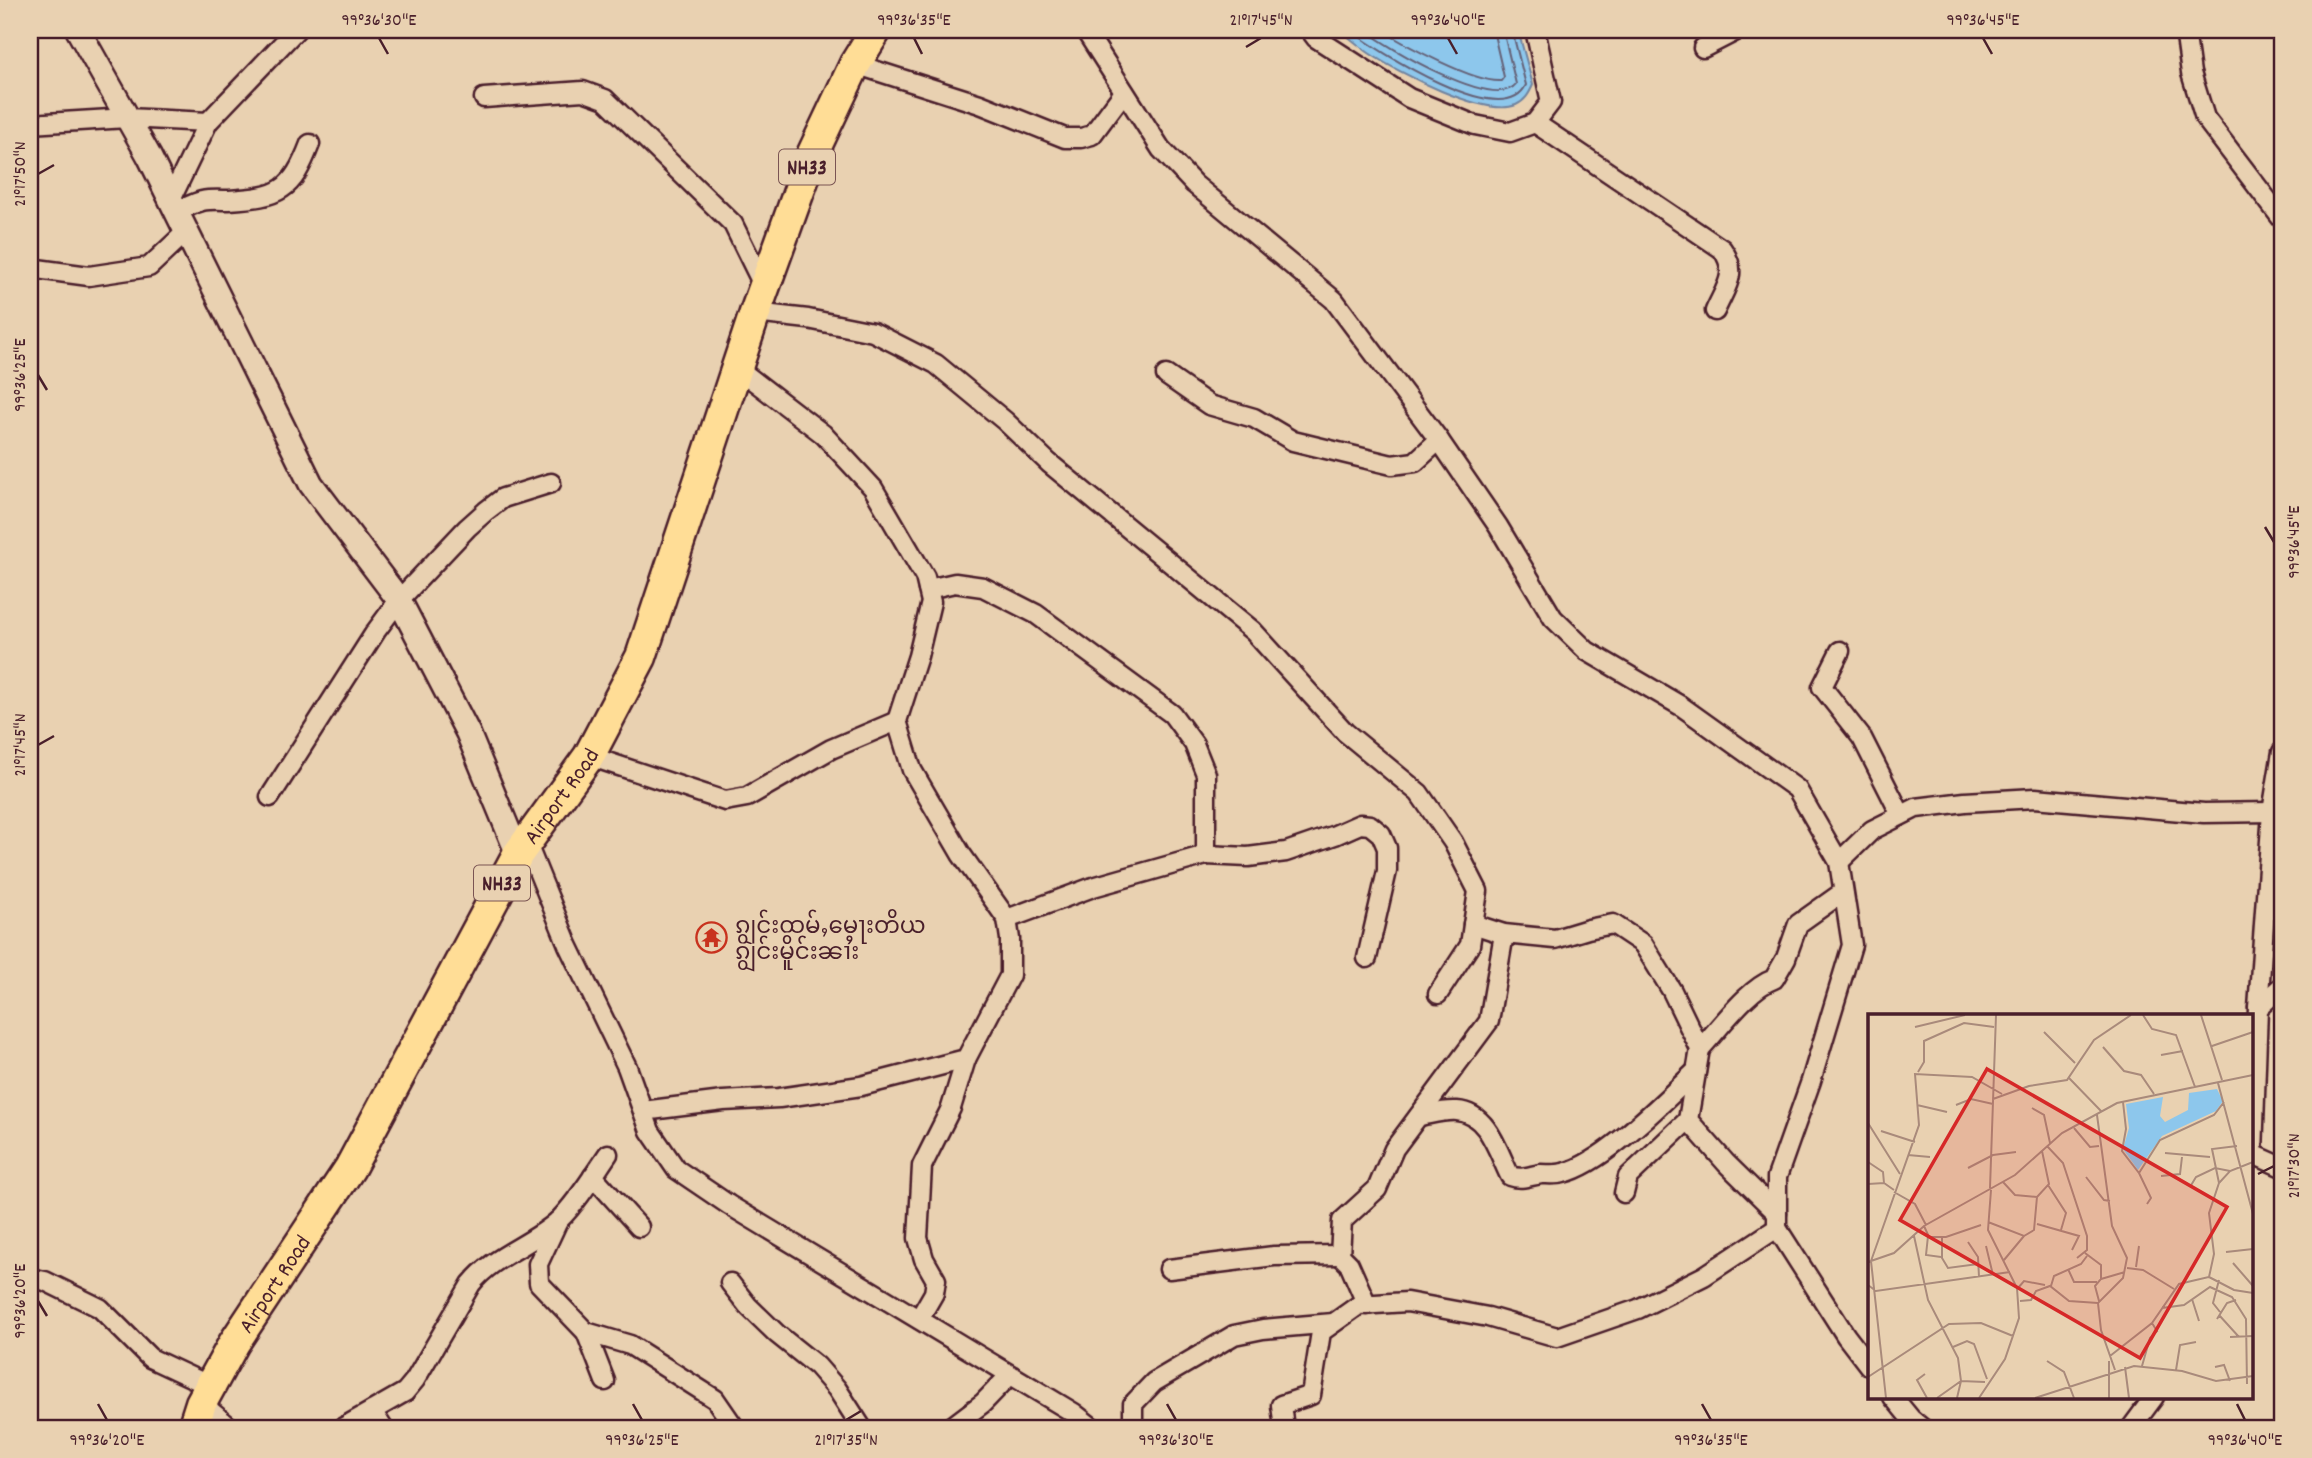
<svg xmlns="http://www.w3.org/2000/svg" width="2312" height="1458" viewBox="0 0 2312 1458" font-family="Dekko,'Noto Sans Myanmar',sans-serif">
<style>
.water{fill:#8dc7ec;stroke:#72849f;stroke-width:2}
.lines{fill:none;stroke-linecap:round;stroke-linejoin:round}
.shore{stroke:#656278;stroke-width:2}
.minor-casing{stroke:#4a1f2b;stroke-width:23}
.tertiary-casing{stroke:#4a1f2b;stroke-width:28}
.trunk-casing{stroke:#4a1f2b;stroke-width:35}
.minor{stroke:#e9d1b1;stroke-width:18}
.tertiary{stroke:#e9d1b1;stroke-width:23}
.trunk{stroke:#ffdd96;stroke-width:30}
.ticks{fill:none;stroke:#4a1f2b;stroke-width:2.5}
.labels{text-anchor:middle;stroke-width:5;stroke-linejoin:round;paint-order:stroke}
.shield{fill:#e9d1b1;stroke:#7a5453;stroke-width:2}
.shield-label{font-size:21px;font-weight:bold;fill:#4a1f2b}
.street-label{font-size:23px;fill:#4a1f2b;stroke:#e9d1b1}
.poi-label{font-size:23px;fill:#4a1f2b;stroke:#e9d1b1;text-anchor:start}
.inset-road{fill:none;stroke:#a98a7b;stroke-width:2}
.view{fill:#d62828;fill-opacity:0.15;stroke:#d62828;stroke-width:3.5}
.inset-edge{fill:none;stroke:#4a1f2b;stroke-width:3.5}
.neatline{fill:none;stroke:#4a1f2b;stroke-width:2.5}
.ticks-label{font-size:18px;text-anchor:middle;fill:#4a1f2b}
</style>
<rect width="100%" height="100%" fill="#e9d1b1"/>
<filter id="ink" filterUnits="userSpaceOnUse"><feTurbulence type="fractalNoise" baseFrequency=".0143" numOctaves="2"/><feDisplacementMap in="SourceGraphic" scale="14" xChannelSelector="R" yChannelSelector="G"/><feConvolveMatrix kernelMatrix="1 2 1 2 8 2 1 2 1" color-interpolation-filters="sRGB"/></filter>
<g filter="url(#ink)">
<path class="water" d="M1339,30H1518L1533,85C1529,94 1525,101 1516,105C1485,118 1397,72 1369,53C1359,46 1349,37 1339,30Z"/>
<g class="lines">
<g class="shore">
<path d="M1350,30C1377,50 1503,133 1526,85L1512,30"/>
<path d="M1365,30C1387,47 1495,112 1516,84L1503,30"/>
<path d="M1382,30C1405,45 1475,83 1501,81L1504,77L1493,30"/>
</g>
<defs>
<g id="minor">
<polyline points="1085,30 1161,149 1194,184 1334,300 1439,440 1498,526 1553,618 1587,651 1681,706 1797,789 1839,862 1852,945 1811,1081 1777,1177 1777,1228 1846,1336 1869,1366"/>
<polyline points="1310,30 1316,38 1409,98 1475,125 1510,132 1535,123 1551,102 1535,30"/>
<polyline points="2185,30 2191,73 2205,118 2282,219"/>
<polyline points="1703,48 1738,30"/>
<polyline points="855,64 980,104 1065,138 1081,138 1092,135 1124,92"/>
<polyline points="484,98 583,91 605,99 733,224 764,287"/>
<path d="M1535,123L1722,249C1739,273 1726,286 1715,311"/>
<polyline points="30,124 127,118 208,122"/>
<polyline points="171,199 208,122 296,30"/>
<path d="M177,211C185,208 194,203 202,201C211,199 221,200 229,200C280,197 292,191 310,144"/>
<polyline points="30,274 37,269 89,276 149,267 187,231"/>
<polyline points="755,313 808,319 873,332 936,364 1005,421 1049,463 1253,631 1345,732 1419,793 1453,842 1478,891 1470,945 1438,994"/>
<polyline points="1166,375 1209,405 1254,418 1293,441 1392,465 1415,462 1439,440"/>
<polyline points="928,589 955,583 983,587 1036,614 1172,714 1194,744 1206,774 1206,855"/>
<polyline points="1840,651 1822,687 1862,738 1901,815"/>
<polyline points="589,756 725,801 747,797 831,749 897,721"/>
<polyline points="270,797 376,631 399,600 467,528 486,511 503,498 551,483"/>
<polyline points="527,844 568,945 627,1067 650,1131 676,1169 729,1205 1074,1413 1093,1428"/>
<polyline points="1839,862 1872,830 1916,808 1965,802 2035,798 2204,813 2272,812"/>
<polyline points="1007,919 1093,887 1206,855 1248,857 1286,852 1335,835 1360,824 1370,825 1381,834 1387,848 1387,871 1367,958"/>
<polyline points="1473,924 1504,934 1555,939 1588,929 1613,924 1643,944 1672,991 1700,1049 1688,1120 1726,1163 1777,1213"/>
<polyline points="2258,1008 2282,986"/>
<path d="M1700,1049C1720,1028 1748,988 1774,979L1786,958L1798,924L1843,892"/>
<polyline points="643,1111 723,1101 779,1098 861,1086 966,1059 1010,975 1010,939 1007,919 961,854 912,770 897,721 918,656 931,602 925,577 873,488 823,434 737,368"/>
<path d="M1419,1116C1431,1114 1445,1110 1457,1111C1488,1113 1498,1152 1510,1176C1522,1180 1529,1176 1541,1174C1548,1174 1556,1175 1563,1173C1603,1164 1665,1100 1696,1071"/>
<polyline points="2253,1154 2282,1167"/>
<polyline points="2251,1159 2253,1154 2258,1008 2272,812 2282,752"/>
<polyline points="593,1176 639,1227"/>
<polyline points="1624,1193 1628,1177 1688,1120"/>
<polyline points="558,1221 538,1264 539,1283 586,1332 605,1381"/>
<polyline points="1169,1269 1274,1256 1340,1255"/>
<polyline points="30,1278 45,1281 100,1308 150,1358 210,1386"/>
<polyline points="730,1283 748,1306 777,1334 817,1366 837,1389 862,1428"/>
<polyline points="1367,1305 1349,1264 1340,1255 1342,1221 1377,1189 1394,1149 1489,1021 1504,934"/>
<polyline points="919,1319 934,1293 936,1280 924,1259 918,1238 922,1166 951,1108 966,1059"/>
<polyline points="586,1332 630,1345 715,1399 735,1428"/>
<polyline points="1893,1397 1911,1419 1922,1428"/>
<polyline points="201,1403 231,1428"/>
<polyline points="372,1411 383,1428"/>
<path d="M342,1428L405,1392L415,1380L471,1284C494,1255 532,1245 559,1220C578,1201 593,1176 608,1154"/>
<polyline points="950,1428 983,1403 1010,1375"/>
<polyline points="1133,1428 1133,1404 1154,1382 1234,1335 1263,1329 1333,1323"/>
<polyline points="1284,1428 1281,1405 1311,1395 1321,1332 1359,1305 1407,1302 1488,1317 1557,1337 1638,1309 1704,1276 1777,1228"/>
<polyline points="2131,1428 2154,1397"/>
</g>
<polyline id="tertiary" points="78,30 149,156 311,484 399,600 468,733 518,854"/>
<g id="trunk">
<path id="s1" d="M193,1428L201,1403L234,1343L350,1168L518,854L589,756L641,657L755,313L812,155L855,64L876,30"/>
</g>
</defs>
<use href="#minor" class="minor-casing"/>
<use href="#tertiary" class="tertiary-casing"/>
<use href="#trunk" class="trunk-casing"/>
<use href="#minor" class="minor"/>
<use href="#tertiary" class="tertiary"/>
<use href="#trunk" class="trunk"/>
</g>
</g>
<path class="ticks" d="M379,38L388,54M914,38L922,54M1448,38L1457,54M1983,38L1992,54M1246,47L1261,38M38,174L54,165M38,375L47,390M2265,527L2274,542M38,745L54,736M2258,1174L2274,1166M38,1301L47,1316M98,1404L107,1420M633,1404L642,1420M1167,1404L1176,1420M1702,1404L1711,1420M2237,1404L2245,1420M846,1420L861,1411"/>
<defs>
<symbol id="temple-ring" viewBox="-11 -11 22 22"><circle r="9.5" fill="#e9d1b1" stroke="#c8321e" stroke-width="1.5"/><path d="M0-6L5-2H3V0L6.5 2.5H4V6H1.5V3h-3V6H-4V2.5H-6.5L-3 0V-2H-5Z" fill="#c8321e"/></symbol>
</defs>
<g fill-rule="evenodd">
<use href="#temple-ring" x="694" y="920" width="35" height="35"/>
</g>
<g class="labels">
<g class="shield">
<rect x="779" y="149.5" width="56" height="35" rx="5"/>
<rect x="474" y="865.5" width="56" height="35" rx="5"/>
</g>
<g class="shield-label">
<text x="807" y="174">NH33</text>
<text x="502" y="890">NH33</text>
</g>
<g class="street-label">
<text dy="8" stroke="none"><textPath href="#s1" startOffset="733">Airport Road</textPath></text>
<text dy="8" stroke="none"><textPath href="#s1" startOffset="166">Airport Road</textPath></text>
</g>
<g class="poi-label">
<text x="735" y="933">ၵျွင်းထမ်ႇမေႃးတိယ<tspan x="735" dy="26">ၵျွင်းမိူင်းၼၢႆး</tspan></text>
</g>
</g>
<g transform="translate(1868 1014)">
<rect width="385" height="385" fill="#e9d1b1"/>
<path d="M349,75L355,87L348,97L294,122L270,156L255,135L261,114L258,90L295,83L292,102L297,108L320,96L321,79Z" fill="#8dc7ec"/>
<path class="inset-road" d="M275,1L284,15L308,21L327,73M333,1L354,66M47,13L97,1M176,18L207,49M344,32L385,18M235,33L256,57L273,61L286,80M293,41L315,37M50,58L56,48V27L96,9L126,13M201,64L233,97M350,69L385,200M125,85L161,72L199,66L226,26L263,1M255,88L258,115L254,137L271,159L292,126L346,101L356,88M49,91L79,98M88,91L103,85L125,90M164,94L176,101L182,129M229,101L244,212L259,244L255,264L230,289L233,316L247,356M0,109L32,160M206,114L222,133L231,132M13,117L47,128M179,132L195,149L219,222V236L209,244M297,139L342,143M40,141L62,143M0,148L15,158L16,169M100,154L125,141L148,138M271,159L283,184L279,190M293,162L312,160L314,143M218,163L236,186L242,187M135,168L147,181L169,183M351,169L344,135L369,132M0,170L16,169L26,176M180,171L198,199L193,216M322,173L328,163L347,154L362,157M122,174L128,1M26,178L47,190L58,211M120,208L156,222L166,216L169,183L181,170L174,137M169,210L211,222L204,236M56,212L61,223H78L113,211M46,222L60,286L90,344L93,367L89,384M60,222L58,241L73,243M74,224V244L80,254L110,250M100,228L110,243L111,263M118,232L125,261M358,238L385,235M217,239L233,251V265L227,272L231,287M136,246L156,222M0,248L26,239L56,212L147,161L194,119L249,89L385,61M365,249L385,272M268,253L271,232M259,254L275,256L306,275M200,255L206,268H229M341,263L366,276L385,279M233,265L257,258M351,266L345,289L352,298M0,271L8,277L142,258M183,272L186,262L213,250L219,242M150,274L156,267L177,271M324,285L331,307M152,287L163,286L168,277L182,272L201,287L230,289M294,294L316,291L342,273L364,283L378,305L379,370M351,301L371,323M349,305L359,289L368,286M362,323L385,322M85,333L99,327L106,330L119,365M242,342L284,309L311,270L341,263L346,240L341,199L351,169L362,157L385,148M179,347L196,358L206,384M241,347V384M274,352L282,324L289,317L284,309M257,353L261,384M347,353L356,351L362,367M308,356L312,331L328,328M57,360L49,366L59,384M0,363L81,310L113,309L145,322M18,384L3,247L51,111L47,60L104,63L134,80M69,384L93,367L117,368M111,384L137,345L151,304L149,274L120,216L123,176M167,384L266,352L314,357L348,367L385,362"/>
<path class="view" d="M119,55L359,193L272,344L32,206Z"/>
<rect width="385" height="385" class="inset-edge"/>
</g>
<rect width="2312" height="1458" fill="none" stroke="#e9d1b1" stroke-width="77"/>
<rect x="38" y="38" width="2236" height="1382" class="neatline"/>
<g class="ticks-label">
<text x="379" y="25">99°36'30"E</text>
<text x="914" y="25">99°36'35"E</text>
<text x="1261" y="25">21°17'45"N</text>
<text x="1448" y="25">99°36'40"E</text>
<text x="1983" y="25">99°36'45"E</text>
<text transform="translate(19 174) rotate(-90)" y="6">21°17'50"N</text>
<text transform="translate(19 375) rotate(-90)" y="6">99°36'25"E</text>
<text transform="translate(2293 542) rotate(-90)" y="6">99°36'45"E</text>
<text transform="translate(19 745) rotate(-90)" y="6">21°17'45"N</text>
<text transform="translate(2293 1166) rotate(-90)" y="6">21°17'30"N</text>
<text transform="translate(19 1301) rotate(-90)" y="6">99°36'20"E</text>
<text x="107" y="1445">99°36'20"E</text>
<text x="642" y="1445">99°36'25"E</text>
<text x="846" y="1445">21°17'35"N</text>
<text x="1176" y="1445">99°36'30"E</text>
<text x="1711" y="1445">99°36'35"E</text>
<text x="2245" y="1445">99°36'40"E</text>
</g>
</svg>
